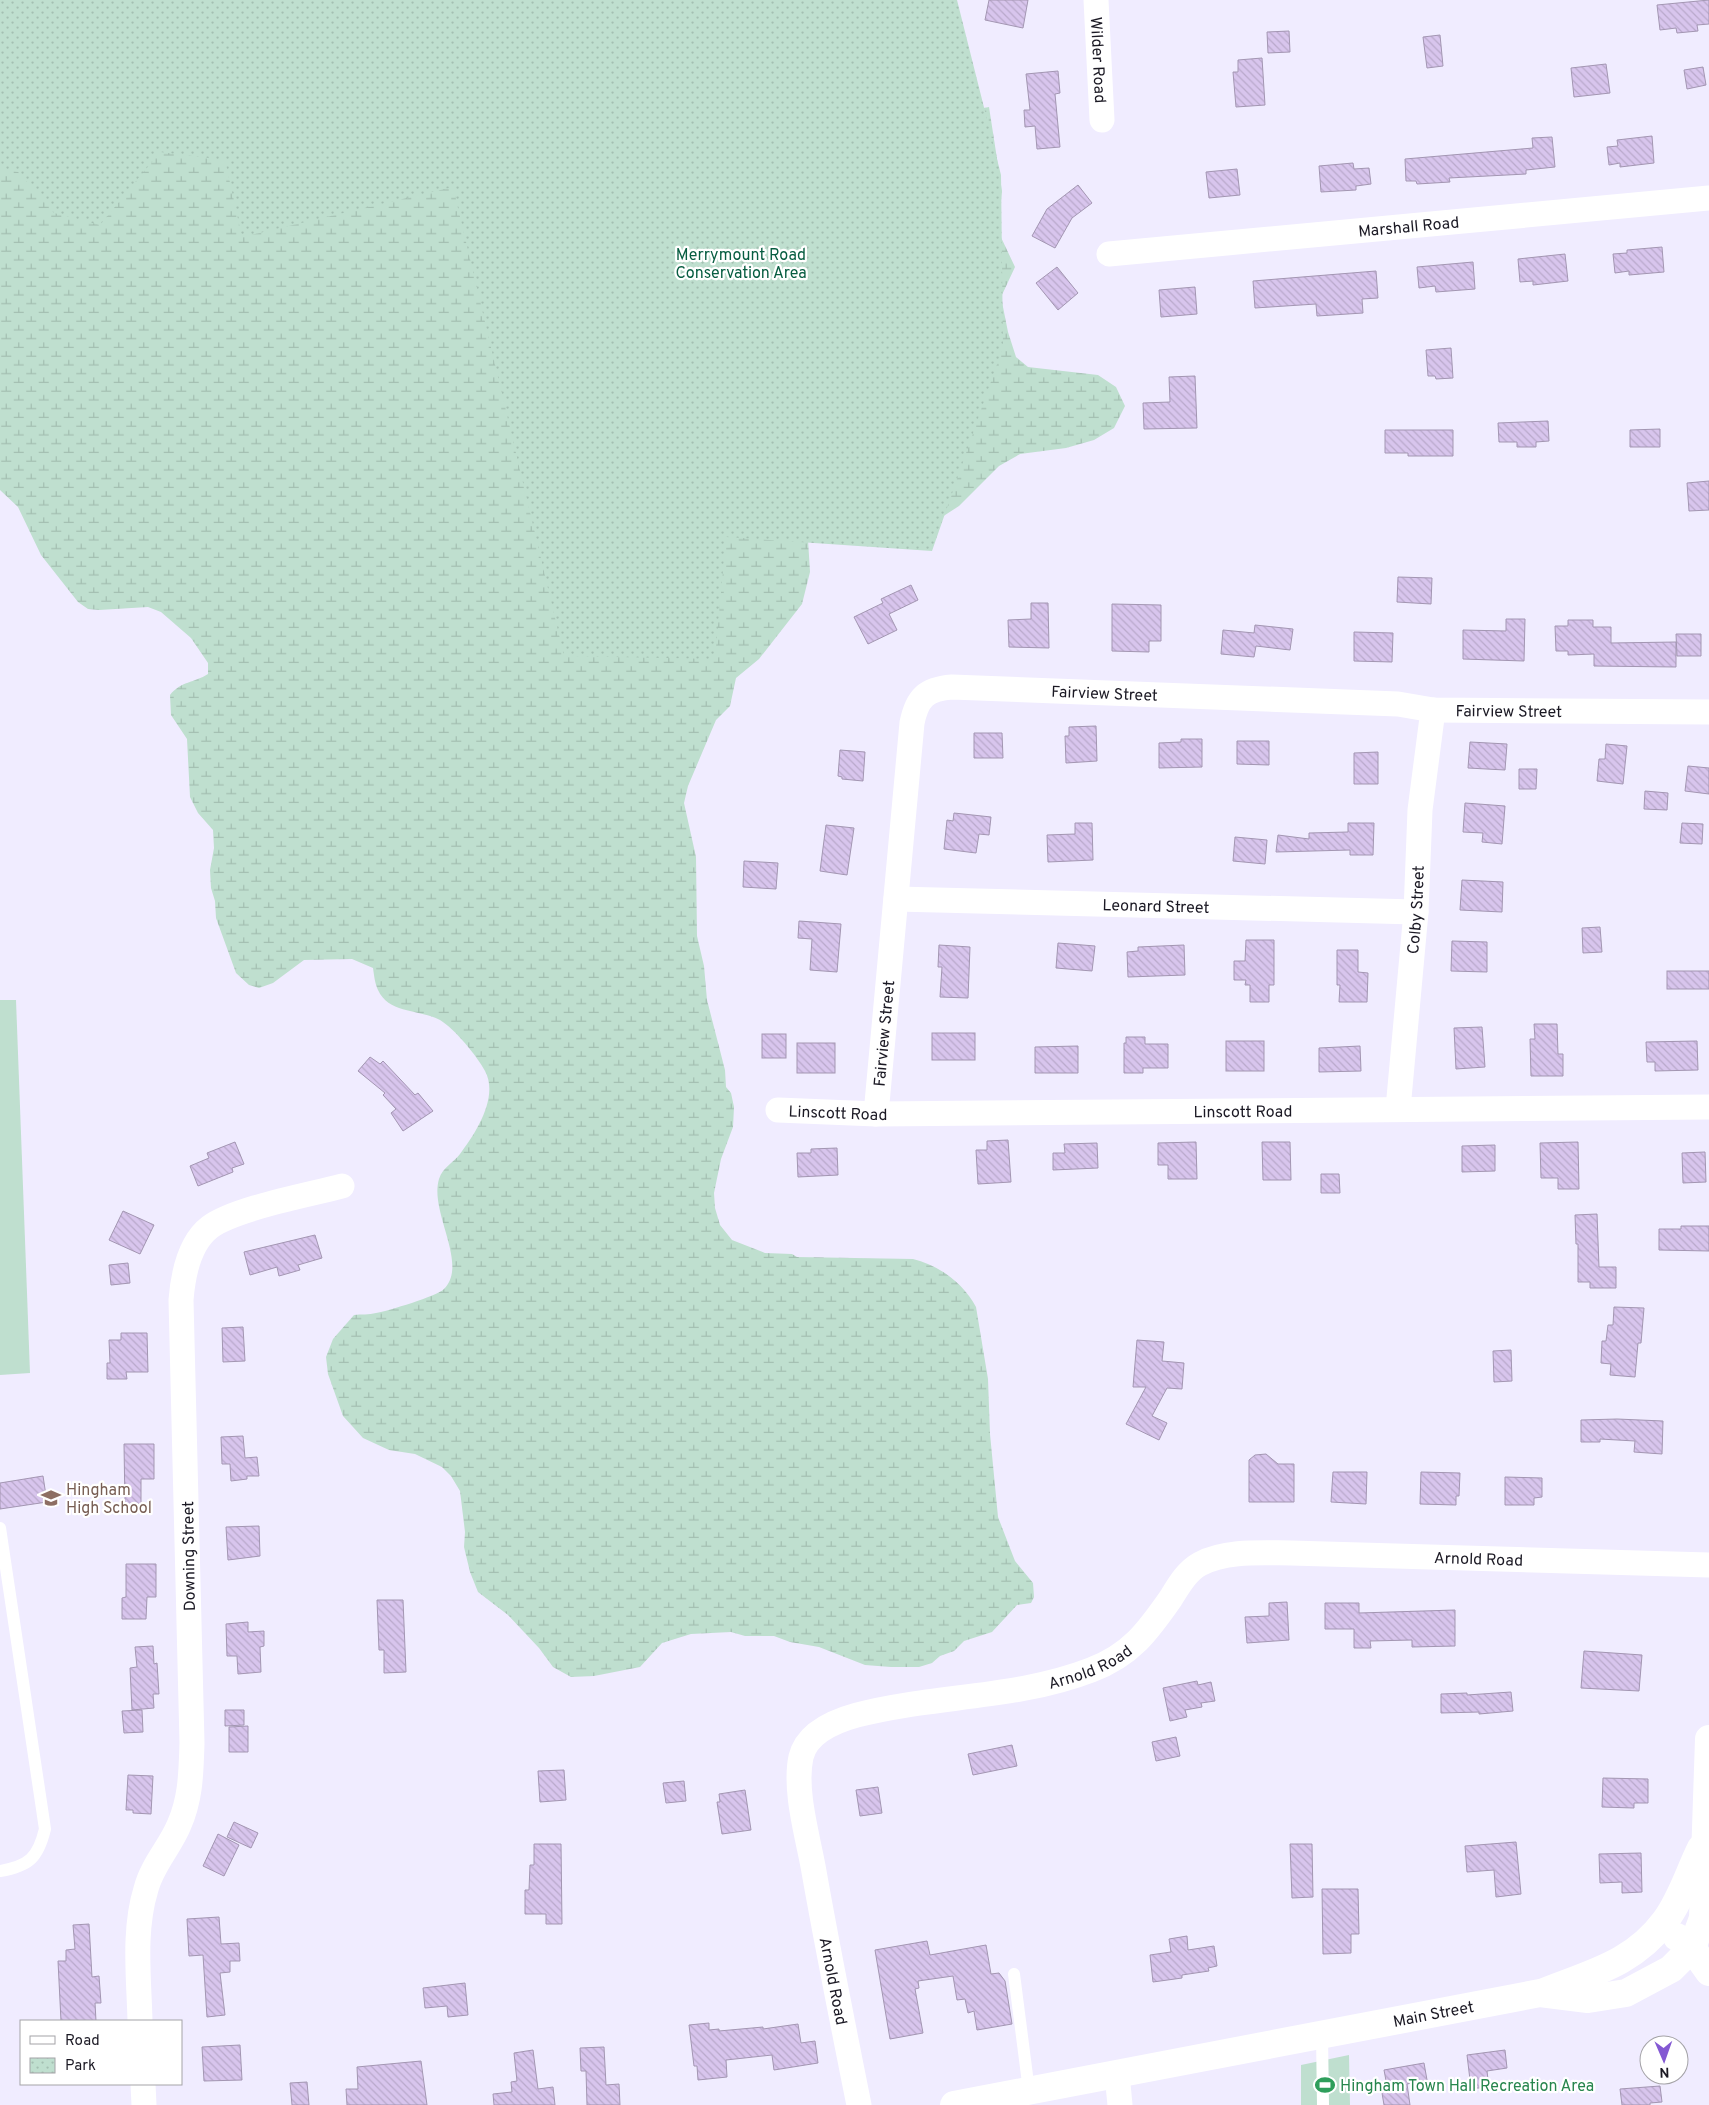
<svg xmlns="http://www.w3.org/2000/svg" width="1709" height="2105" viewBox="0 0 1709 2105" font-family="Overpass,sans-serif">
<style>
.green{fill:#bfdfcf}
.wetland{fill:url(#wetland-marsh)}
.park{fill:url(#park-dots)}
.building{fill:url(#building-back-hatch);stroke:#a396b2}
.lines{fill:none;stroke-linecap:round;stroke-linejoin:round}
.service{stroke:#fff;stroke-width:12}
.minor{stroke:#fff;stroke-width:25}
.secondary{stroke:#fff;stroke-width:28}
.labels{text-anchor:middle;stroke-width:4.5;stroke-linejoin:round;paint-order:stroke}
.street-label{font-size:16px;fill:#1b1924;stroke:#fff}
.park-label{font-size:16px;fill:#075d41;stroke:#fff}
.education-label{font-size:16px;fill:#785e54;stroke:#fff;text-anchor:start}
.leisure-label{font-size:16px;fill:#27864d;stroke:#fff;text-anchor:start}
</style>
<defs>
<pattern id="wetland-marsh" width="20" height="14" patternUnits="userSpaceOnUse" patternTransform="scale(1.25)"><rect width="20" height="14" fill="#bfdfcf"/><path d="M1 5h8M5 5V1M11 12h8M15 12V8" fill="none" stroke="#a4bfb2"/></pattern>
<pattern id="park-dots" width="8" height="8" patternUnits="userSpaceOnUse" patternTransform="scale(1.25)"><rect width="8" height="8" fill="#bfdfcf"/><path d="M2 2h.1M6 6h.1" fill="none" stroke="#a4bfb2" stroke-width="1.8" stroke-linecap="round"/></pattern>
<pattern id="building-back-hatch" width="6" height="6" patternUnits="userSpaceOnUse" patternTransform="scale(1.25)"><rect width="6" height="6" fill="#d8c5ed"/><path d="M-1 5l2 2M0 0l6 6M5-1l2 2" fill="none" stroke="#b9a9cb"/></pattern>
</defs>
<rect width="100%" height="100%" fill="#f0ecff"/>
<g class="green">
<polygon points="0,1000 16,1000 30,1373 0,1375"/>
<polygon points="1349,2055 1350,2105 1301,2105 1301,2065"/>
</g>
<path class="wetland" d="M0,0L972,110L989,107L1002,191L998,231L1015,267L1001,297L1008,332L1016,357L1028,367L1098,375L1116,387L1125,406L1114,428L1094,440L1066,448L1020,454L999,466L959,506L908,539L808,540L810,572L802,604L759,659L736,678L730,706L716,720L688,786L684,803L696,857L697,936L704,966L707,1000L725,1070L726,1087L731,1093L734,1107L733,1127L721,1159L714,1193L715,1208L720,1225L732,1240L765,1253L792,1254L797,1257L913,1259C939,1265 964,1284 976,1307L988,1379L990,1434L998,1517L1015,1561L1033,1583L1034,1597L1031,1603L1017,1605L992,1632L964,1641L954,1651L940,1656L932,1663L919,1667H891L865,1665L819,1647L790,1642L774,1636H745L731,1632L691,1634L662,1643L640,1667L594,1676L571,1677L553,1667L539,1648L508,1615L478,1592L470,1572L464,1547L465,1532L460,1491L451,1476L442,1467L415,1454L389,1450L363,1438L343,1416L328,1374L326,1357L333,1339L354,1315C361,1314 369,1315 376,1313C388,1311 437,1296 444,1289C469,1264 429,1212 439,1179C443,1167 453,1163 460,1154C476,1133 499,1097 485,1071C477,1056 455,1029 440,1020C419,1009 389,1014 378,990C375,984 374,975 373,968L352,959L304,960L273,983L259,988L249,985L236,973L216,918L215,901L211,888L210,870L214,848L213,830L198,813L190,797L187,739L171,715L170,695C181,681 194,683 208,674V663L191,638L161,612L148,607L99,610L88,609L78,602L41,555L18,507L0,490Z"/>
<polygon class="park" points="0,0 957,0 1001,175 1003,347 932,551 726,537 715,659 564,656 453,187 242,237 225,160 160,152 100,225 54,213 18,172 0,167"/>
<g class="building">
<polygon points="989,0 1028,0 1023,28 985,20"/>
<polygon points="1709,0 1709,24 1697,25 1698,31 1677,33 1676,28 1660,30 1657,5"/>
<polygon points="1289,31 1290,52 1268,53 1267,32"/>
<polygon points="1440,35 1443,66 1427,68 1423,37"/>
<polygon points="1262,58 1265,105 1236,107 1233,72 1238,72 1238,60"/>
<polygon points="1606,64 1610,93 1574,97 1571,68"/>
<polygon points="1703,67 1706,85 1687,89 1684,70"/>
<polygon points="1058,71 1060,93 1055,94 1060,147 1037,149 1035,126 1025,127 1024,110 1030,110 1026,74"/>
<polygon points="1652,136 1654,163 1620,167 1620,163 1609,165 1607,147 1618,146 1617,140"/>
<polygon points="1552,137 1555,167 1526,170 1526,174 1449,178 1450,182 1417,184 1416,181 1406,181 1405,159 1533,148 1532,138"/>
<polygon points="1353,163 1354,169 1369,168 1371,184 1356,186 1356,190 1321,192 1319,166"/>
<polygon points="1237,169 1240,195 1209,198 1206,172"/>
<polygon points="1078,185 1092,203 1072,218 1055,248 1032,236 1047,209"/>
<polygon points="1662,247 1664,272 1629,275 1629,271 1615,273 1613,254 1627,253 1627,250"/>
<polygon points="1565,254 1568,281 1533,285 1533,281 1520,282 1518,259"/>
<polygon points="1473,262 1475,289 1436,292 1435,286 1419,288 1417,267"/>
<polygon points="1057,267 1078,293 1058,310 1036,283"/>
<polygon points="1376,271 1378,298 1362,299 1363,313 1317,316 1316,304 1255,308 1253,281"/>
<polygon points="1195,287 1197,314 1161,317 1159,290"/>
<polygon points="1451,348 1453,378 1436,379 1435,376 1428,376 1426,350"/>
<polygon points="1195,376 1197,428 1144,429 1143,403 1170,402 1169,377"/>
<polygon points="1548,421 1549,441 1536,442 1536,447 1517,447 1517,442 1499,442 1498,423"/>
<polygon points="1660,429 1660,447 1630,447 1630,430"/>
<polygon points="1385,430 1453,430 1453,456 1408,456 1408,453 1385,453"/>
<polygon points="1709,481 1709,510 1689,511 1687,483"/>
<polygon points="1398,577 1432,578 1431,604 1397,602"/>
<polygon points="911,585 918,600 889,614 897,630 868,644 854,617 883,603 881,599"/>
<polygon points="1031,603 1048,603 1049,648 1009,647 1008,620 1031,619"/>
<polygon points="1112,604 1161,605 1161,641 1149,641 1149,652 1112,651"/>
<polygon points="1506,619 1525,619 1524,661 1463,659 1463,630 1506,631"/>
<polygon points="1568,620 1593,620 1593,627 1611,627 1611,643 1676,642 1676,667 1594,666 1594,654 1568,655 1568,651 1556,651 1555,626 1568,626"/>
<polygon points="1255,625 1293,629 1290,650 1256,646 1254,657 1221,654 1223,630 1254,633"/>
<polygon points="1354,632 1393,633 1392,662 1354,661"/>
<polygon points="1676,634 1701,634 1701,656 1677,656"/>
<polygon points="1096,726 1097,761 1066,763 1065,736 1069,736 1069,727"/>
<polygon points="974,733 1002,733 1003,758 974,758"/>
<polygon points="1181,739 1202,739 1202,767 1159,768 1159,743 1181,742"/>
<polygon points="1237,741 1269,741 1269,765 1237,764"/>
<polygon points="1470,742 1507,744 1505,770 1468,768"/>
<polygon points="1606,744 1627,746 1623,784 1597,781 1599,759 1605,759"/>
<polygon points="840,750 865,752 863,781 842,779 842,777 838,776"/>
<polygon points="1378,752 1378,784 1354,784 1354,753"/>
<polygon points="1688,766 1709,768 1709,794 1685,791"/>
<polygon points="1519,769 1537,769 1536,789 1519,789"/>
<polygon points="1645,791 1668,793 1667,810 1644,809"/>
<polygon points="1465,803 1505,806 1502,844 1482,842 1483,833 1463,832"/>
<polygon points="954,813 991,817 989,835 979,834 976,853 944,849 947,820 953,821"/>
<polygon points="1075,823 1092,823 1093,860 1048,862 1047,835 1075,834"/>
<polygon points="1348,823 1374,823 1373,855 1350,855 1350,850 1276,852 1278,835 1309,839 1309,833 1348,832"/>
<polygon points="1682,823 1703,824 1702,844 1680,843"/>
<polygon points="826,825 854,828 847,875 820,871"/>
<polygon points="1235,837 1267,840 1265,864 1233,861"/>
<polygon points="744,861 778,863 776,889 743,887"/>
<polygon points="1462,880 1503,882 1502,912 1460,910"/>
<polygon points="799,921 841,924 837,972 810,970 812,939 798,938"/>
<polygon points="1600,927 1602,952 1583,953 1582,928"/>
<polygon points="1246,940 1274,940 1274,985 1269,985 1269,1002 1250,1002 1250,985 1245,985 1246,980 1234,980 1234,961 1245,961"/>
<polygon points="1452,941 1487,942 1487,972 1451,971"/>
<polygon points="1058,943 1095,946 1092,971 1056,968"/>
<polygon points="939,945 970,947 968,998 940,997 942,967 938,967"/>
<polygon points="1184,945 1185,975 1128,977 1127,952 1138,951 1138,947"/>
<polygon points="1337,950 1358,950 1358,972 1368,973 1367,1002 1339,1002 1340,985 1337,985"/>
<rect x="1667" y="971" width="42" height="18"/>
<polygon points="1534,1024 1557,1024 1558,1054 1563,1054 1563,1076 1531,1076 1530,1039 1535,1039"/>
<polygon points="1482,1027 1485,1067 1456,1069 1454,1028"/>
<rect x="932" y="1033" width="43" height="27"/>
<rect x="762" y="1034" width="24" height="24"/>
<polygon points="1126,1037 1145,1037 1145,1044 1168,1044 1168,1068 1143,1068 1143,1073 1124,1073 1124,1043 1126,1043"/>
<rect x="1226" y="1041" width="38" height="30"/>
<polygon points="1697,1041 1698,1070 1655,1071 1655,1062 1647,1062 1646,1042"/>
<rect x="797" y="1043" width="38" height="30"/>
<polygon points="1078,1046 1078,1073 1035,1073 1035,1047"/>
<polygon points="1360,1046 1361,1071 1319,1072 1319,1048"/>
<polygon points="370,1057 380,1064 383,1061 415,1095 418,1093 433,1111 403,1131 391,1113 396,1109 383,1095 385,1093 358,1071"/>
<polygon points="1008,1140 1011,1182 978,1184 976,1150 987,1150 987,1141"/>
<polygon points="235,1142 244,1164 232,1168 233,1172 198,1186 190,1166 209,1158 207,1153"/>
<polygon points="1196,1142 1197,1179 1168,1179 1168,1165 1158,1165 1158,1143"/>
<polygon points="1262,1142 1290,1142 1291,1180 1263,1180"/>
<polygon points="1578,1142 1579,1189 1558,1189 1558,1178 1541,1178 1540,1143"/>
<polygon points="1097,1143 1098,1168 1053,1170 1053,1153 1065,1153 1064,1144"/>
<polygon points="1495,1145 1495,1171 1462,1172 1462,1146"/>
<polygon points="837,1148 838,1175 798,1177 797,1153 811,1153 811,1149"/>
<polygon points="1705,1152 1706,1182 1683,1183 1682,1153"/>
<polygon points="1321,1174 1339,1174 1340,1193 1321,1193"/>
<polygon points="123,1211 154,1225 140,1254 109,1240"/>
<polygon points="1597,1214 1599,1267 1616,1267 1616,1288 1590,1288 1590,1282 1578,1282 1578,1244 1576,1244 1575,1215"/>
<polygon points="1681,1226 1709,1226 1709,1251 1659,1250 1659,1229 1681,1229"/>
<polygon points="315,1235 322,1258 298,1265 300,1270 279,1276 277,1267 250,1275 244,1252"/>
<polygon points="128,1263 130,1283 111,1285 109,1265"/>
<polygon points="1614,1307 1644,1308 1641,1343 1638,1343 1635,1377 1610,1375 1611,1364 1601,1363 1602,1341 1606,1341 1608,1325 1613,1325"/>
<polygon points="243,1327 245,1361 223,1362 222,1328"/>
<polygon points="121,1333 147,1333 148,1372 126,1372 127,1379 107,1379 107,1363 110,1363 109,1340 121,1340"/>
<polygon points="1137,1340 1164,1342 1162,1361 1184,1363 1182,1389 1167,1388 1152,1416 1167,1423 1159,1440 1126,1424 1146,1387 1133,1387"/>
<polygon points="1511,1350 1512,1381 1494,1382 1493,1351"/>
<polygon points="1617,1419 1663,1421 1662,1454 1634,1452 1635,1441 1600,1439 1600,1442 1581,1442 1581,1420"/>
<polygon points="243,1436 245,1458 257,1457 259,1476 247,1476 247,1479 231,1481 230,1464 222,1464 221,1437"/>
<polygon points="124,1444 154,1444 154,1479 141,1479 141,1506 125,1506"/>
<polygon points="1266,1454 1278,1464 1294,1464 1294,1502 1249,1502 1249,1460 1255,1455"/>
<polygon points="1333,1472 1367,1472 1366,1504 1331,1502"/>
<polygon points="1421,1472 1460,1473 1459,1496 1456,1496 1456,1505 1420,1504"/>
<polygon points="43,1476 47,1502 0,1509 0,1483"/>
<polygon points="1505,1477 1542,1478 1542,1497 1534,1498 1534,1505 1505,1505"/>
<polygon points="259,1526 260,1556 228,1560 226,1527"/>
<polygon points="126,1564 156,1564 156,1597 147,1597 146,1619 122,1619 122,1598 126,1597"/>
<polygon points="377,1600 403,1600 406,1672 384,1673 384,1650 379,1650"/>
<polygon points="1287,1602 1289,1640 1247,1643 1245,1617 1269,1616 1269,1603"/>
<polygon points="1325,1603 1359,1603 1359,1613 1455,1610 1455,1646 1412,1647 1412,1640 1370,1641 1371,1648 1354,1648 1354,1629 1325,1629"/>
<polygon points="248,1622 248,1632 264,1631 264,1646 260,1647 261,1672 238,1674 237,1656 227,1656 226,1624"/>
<polygon points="153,1646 154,1664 157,1663 159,1694 153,1694 154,1708 132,1710 130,1668 137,1667 135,1647"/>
<polygon points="1584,1651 1642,1655 1639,1691 1581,1688"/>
<polygon points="1197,1681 1198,1685 1211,1682 1215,1701 1201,1703 1202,1707 1185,1710 1187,1717 1170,1721 1163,1688"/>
<polygon points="1511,1692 1513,1711 1479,1714 1479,1712 1441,1713 1441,1694 1467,1693 1467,1695"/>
<polygon points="142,1710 143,1732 124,1733 122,1711"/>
<polygon points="225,1710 244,1710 244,1725 225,1726"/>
<polygon points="248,1726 248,1752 229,1752 229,1727"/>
<polygon points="1176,1737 1180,1756 1156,1761 1152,1742"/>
<polygon points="1012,1745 1017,1766 973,1775 968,1754"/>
<polygon points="564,1770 566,1800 540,1802 538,1771"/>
<polygon points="128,1775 153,1776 151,1814 133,1813 133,1810 126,1810"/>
<polygon points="1603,1778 1648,1779 1648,1803 1634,1803 1634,1808 1602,1807"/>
<polygon points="684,1781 686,1801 666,1803 663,1783"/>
<polygon points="878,1787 882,1813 860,1816 856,1790"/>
<polygon points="745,1790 751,1830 722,1834 717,1802 720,1802 719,1794"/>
<polygon points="234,1822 258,1833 251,1848 227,1837"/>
<polygon points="218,1834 239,1845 224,1876 203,1866"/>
<polygon points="1516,1842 1521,1894 1496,1897 1494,1870 1467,1872 1465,1846"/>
<polygon points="534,1844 561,1844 562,1924 546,1924 546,1914 525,1914 525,1890 529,1890 530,1865 534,1865"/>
<polygon points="1290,1844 1312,1844 1313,1897 1292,1898"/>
<polygon points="1641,1853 1642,1892 1622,1893 1622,1882 1600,1883 1599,1854"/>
<polygon points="1322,1889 1358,1889 1359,1934 1351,1934 1351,1953 1323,1954"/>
<polygon points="219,1917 221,1944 239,1943 240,1961 230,1961 230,1972 220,1973 225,2015 207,2017 203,1955 189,1956 187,1919"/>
<polygon points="89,1924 92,1977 99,1976 101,2003 95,2003 96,2021 61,2021 58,1961 66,1961 66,1950 75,1949 73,1925"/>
<polygon points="1187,1936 1188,1950 1214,1946 1217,1966 1208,1968 1209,1971 1182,1975 1182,1978 1153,1982 1150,1955 1171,1952 1169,1939"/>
<polygon points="927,1941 930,1955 986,1945 991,1974 999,1973 1005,1981 1012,2024 977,2030 974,2011 968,2013 965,1999 957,2000 953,1976 918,1981 919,1988 915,1989 923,2033 890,2039 875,1950"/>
<polygon points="465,1983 468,2015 448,2017 447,2006 425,2008 423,1988"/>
<polygon points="709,2023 709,2030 719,2029 719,2031 763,2027 763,2029 798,2024 801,2043 815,2041 818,2063 774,2070 772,2055 726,2060 727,2077 698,2080 697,2066 694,2066 689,2025"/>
<polygon points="240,2045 242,2080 204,2081 202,2047"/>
<polygon points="604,2047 606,2085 619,2084 620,2105 587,2105 586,2071 581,2071 580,2048"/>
<polygon points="533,2050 538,2089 553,2087 555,2105 494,2105 493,2094 512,2092 511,2082 517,2081 514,2053"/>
<polygon points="1505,2050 1507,2068 1487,2071 1489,2088 1471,2088 1467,2055"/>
<polygon points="421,2061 427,2105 347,2105 346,2089 358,2089 357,2067"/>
<polygon points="1424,2063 1427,2080 1407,2084 1410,2105 1384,2105 1381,2087 1387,2086 1384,2070"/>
<polygon points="307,2082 309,2105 292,2105 290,2083"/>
<polygon points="1660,2086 1662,2102 1650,2103 1650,2105 1622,2105 1620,2089"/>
</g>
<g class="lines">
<g class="service">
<path d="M0,1528L45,1829C38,1858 29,1866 0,1871"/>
<polyline points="1014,1974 1029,2091"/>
<polyline points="1322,2034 1323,2105"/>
</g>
<g class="minor">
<path id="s1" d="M1096,0L1102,120"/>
<path id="s2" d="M1109,254L1709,198"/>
<path id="s3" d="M896,899L1416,912"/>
<path id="s4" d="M1398,1109L1416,912L1420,810L1433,710"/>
<path id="s5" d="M778,1110L876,1114L1709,1107"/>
<path id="s6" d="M876,1114L912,723C917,698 926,689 952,687L1398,704L1433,710L1709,712"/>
<path d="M140,2021C139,1978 133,1931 146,1889C152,1865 170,1847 179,1825C191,1798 191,1772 192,1743L181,1300C183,1275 189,1243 210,1227C236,1208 309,1195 342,1186"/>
<polyline points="1117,2074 1120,2105"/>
<polyline points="143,2084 144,2105"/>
<path id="s7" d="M859,2105C843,2025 827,1946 813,1866C807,1834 794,1789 801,1757C807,1732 835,1721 857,1715C934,1695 1016,1699 1091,1670C1131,1655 1148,1631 1171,1598C1179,1585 1187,1571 1200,1564C1226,1550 1263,1553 1291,1553L1709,1565"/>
</g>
<g class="secondary">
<polyline points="1677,1937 1692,1948 1709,1972"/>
<path d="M1544,1992C1591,1973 1633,1964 1665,1921C1681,1900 1689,1872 1701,1848"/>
<path id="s8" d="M954,2105L1540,1993L1588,1999L1626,1993L1671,1969L1692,1948L1703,1918L1709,1739"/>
</g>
</g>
<defs>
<symbol id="school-bare" viewBox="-9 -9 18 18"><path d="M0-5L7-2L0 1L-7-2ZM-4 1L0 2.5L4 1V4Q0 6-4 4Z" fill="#8d6e63" stroke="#fff" stroke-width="2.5" paint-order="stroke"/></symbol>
<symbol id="stadium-bare" viewBox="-9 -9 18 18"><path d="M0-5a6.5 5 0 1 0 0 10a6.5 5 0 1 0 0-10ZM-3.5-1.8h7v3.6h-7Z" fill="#2e9e5b" stroke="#fff" stroke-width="2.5" paint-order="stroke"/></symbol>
</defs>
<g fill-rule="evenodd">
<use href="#school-bare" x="37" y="1484" width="28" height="28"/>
<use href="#stadium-bare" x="1311" y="2071" width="28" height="28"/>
</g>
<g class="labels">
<g class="street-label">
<text dy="6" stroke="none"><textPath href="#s1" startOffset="60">Wilder Road</textPath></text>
<text dy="6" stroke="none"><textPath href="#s2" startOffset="301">Marshall Road</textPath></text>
<text dy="6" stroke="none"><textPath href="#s6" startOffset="605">Fairview Street</textPath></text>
<text dy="6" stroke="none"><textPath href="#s6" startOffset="1010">Fairview Street</textPath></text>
<text dy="6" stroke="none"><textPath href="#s3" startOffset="260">Leonard Street</textPath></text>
<text dy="6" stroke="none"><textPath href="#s4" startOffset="200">Colby Street</textPath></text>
<text dy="6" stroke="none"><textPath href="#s6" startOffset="81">Fairview Street</textPath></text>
<text dy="6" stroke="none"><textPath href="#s5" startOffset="465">Linscott Road</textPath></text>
<text dy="6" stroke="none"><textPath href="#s5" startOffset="60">Linscott Road</textPath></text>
<text transform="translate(188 1556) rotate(-91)" y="6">Downing Street</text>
<text dy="6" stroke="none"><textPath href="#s7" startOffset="1101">Arnold Road</textPath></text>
<text dy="6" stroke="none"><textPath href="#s7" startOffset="666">Arnold Road</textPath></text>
<text transform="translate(834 1981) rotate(79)" y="6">Arnold Road</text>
<text dy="6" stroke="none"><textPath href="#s8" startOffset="488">Main Street</textPath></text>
</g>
<g class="park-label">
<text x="741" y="260">Merrymount Road<tspan x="741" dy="18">Conservation Area</tspan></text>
</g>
<g class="education-label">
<text x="66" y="1495">Hingham<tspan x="66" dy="18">High School</tspan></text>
</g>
<g class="leisure-label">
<text x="1340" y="2091">Hingham Town Hall Recreation Area</text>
</g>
</g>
<rect x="20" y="2020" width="162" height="65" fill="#ffffff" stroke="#a4a3a7"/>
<rect x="30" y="2036" width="25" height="8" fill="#ffffff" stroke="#a4a3a7"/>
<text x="65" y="2045" font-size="15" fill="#1b1924">Road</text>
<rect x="30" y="2058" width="25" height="15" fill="url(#park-dots)" stroke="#a4a3a7"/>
<text x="65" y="2070" font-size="15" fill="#1b1924">Park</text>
<g transform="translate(1664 2060) rotate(178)"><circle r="24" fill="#ffffff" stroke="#a4a3a7"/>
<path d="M0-4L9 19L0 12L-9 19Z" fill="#8459d3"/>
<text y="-8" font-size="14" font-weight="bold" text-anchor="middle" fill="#1b1924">N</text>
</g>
</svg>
